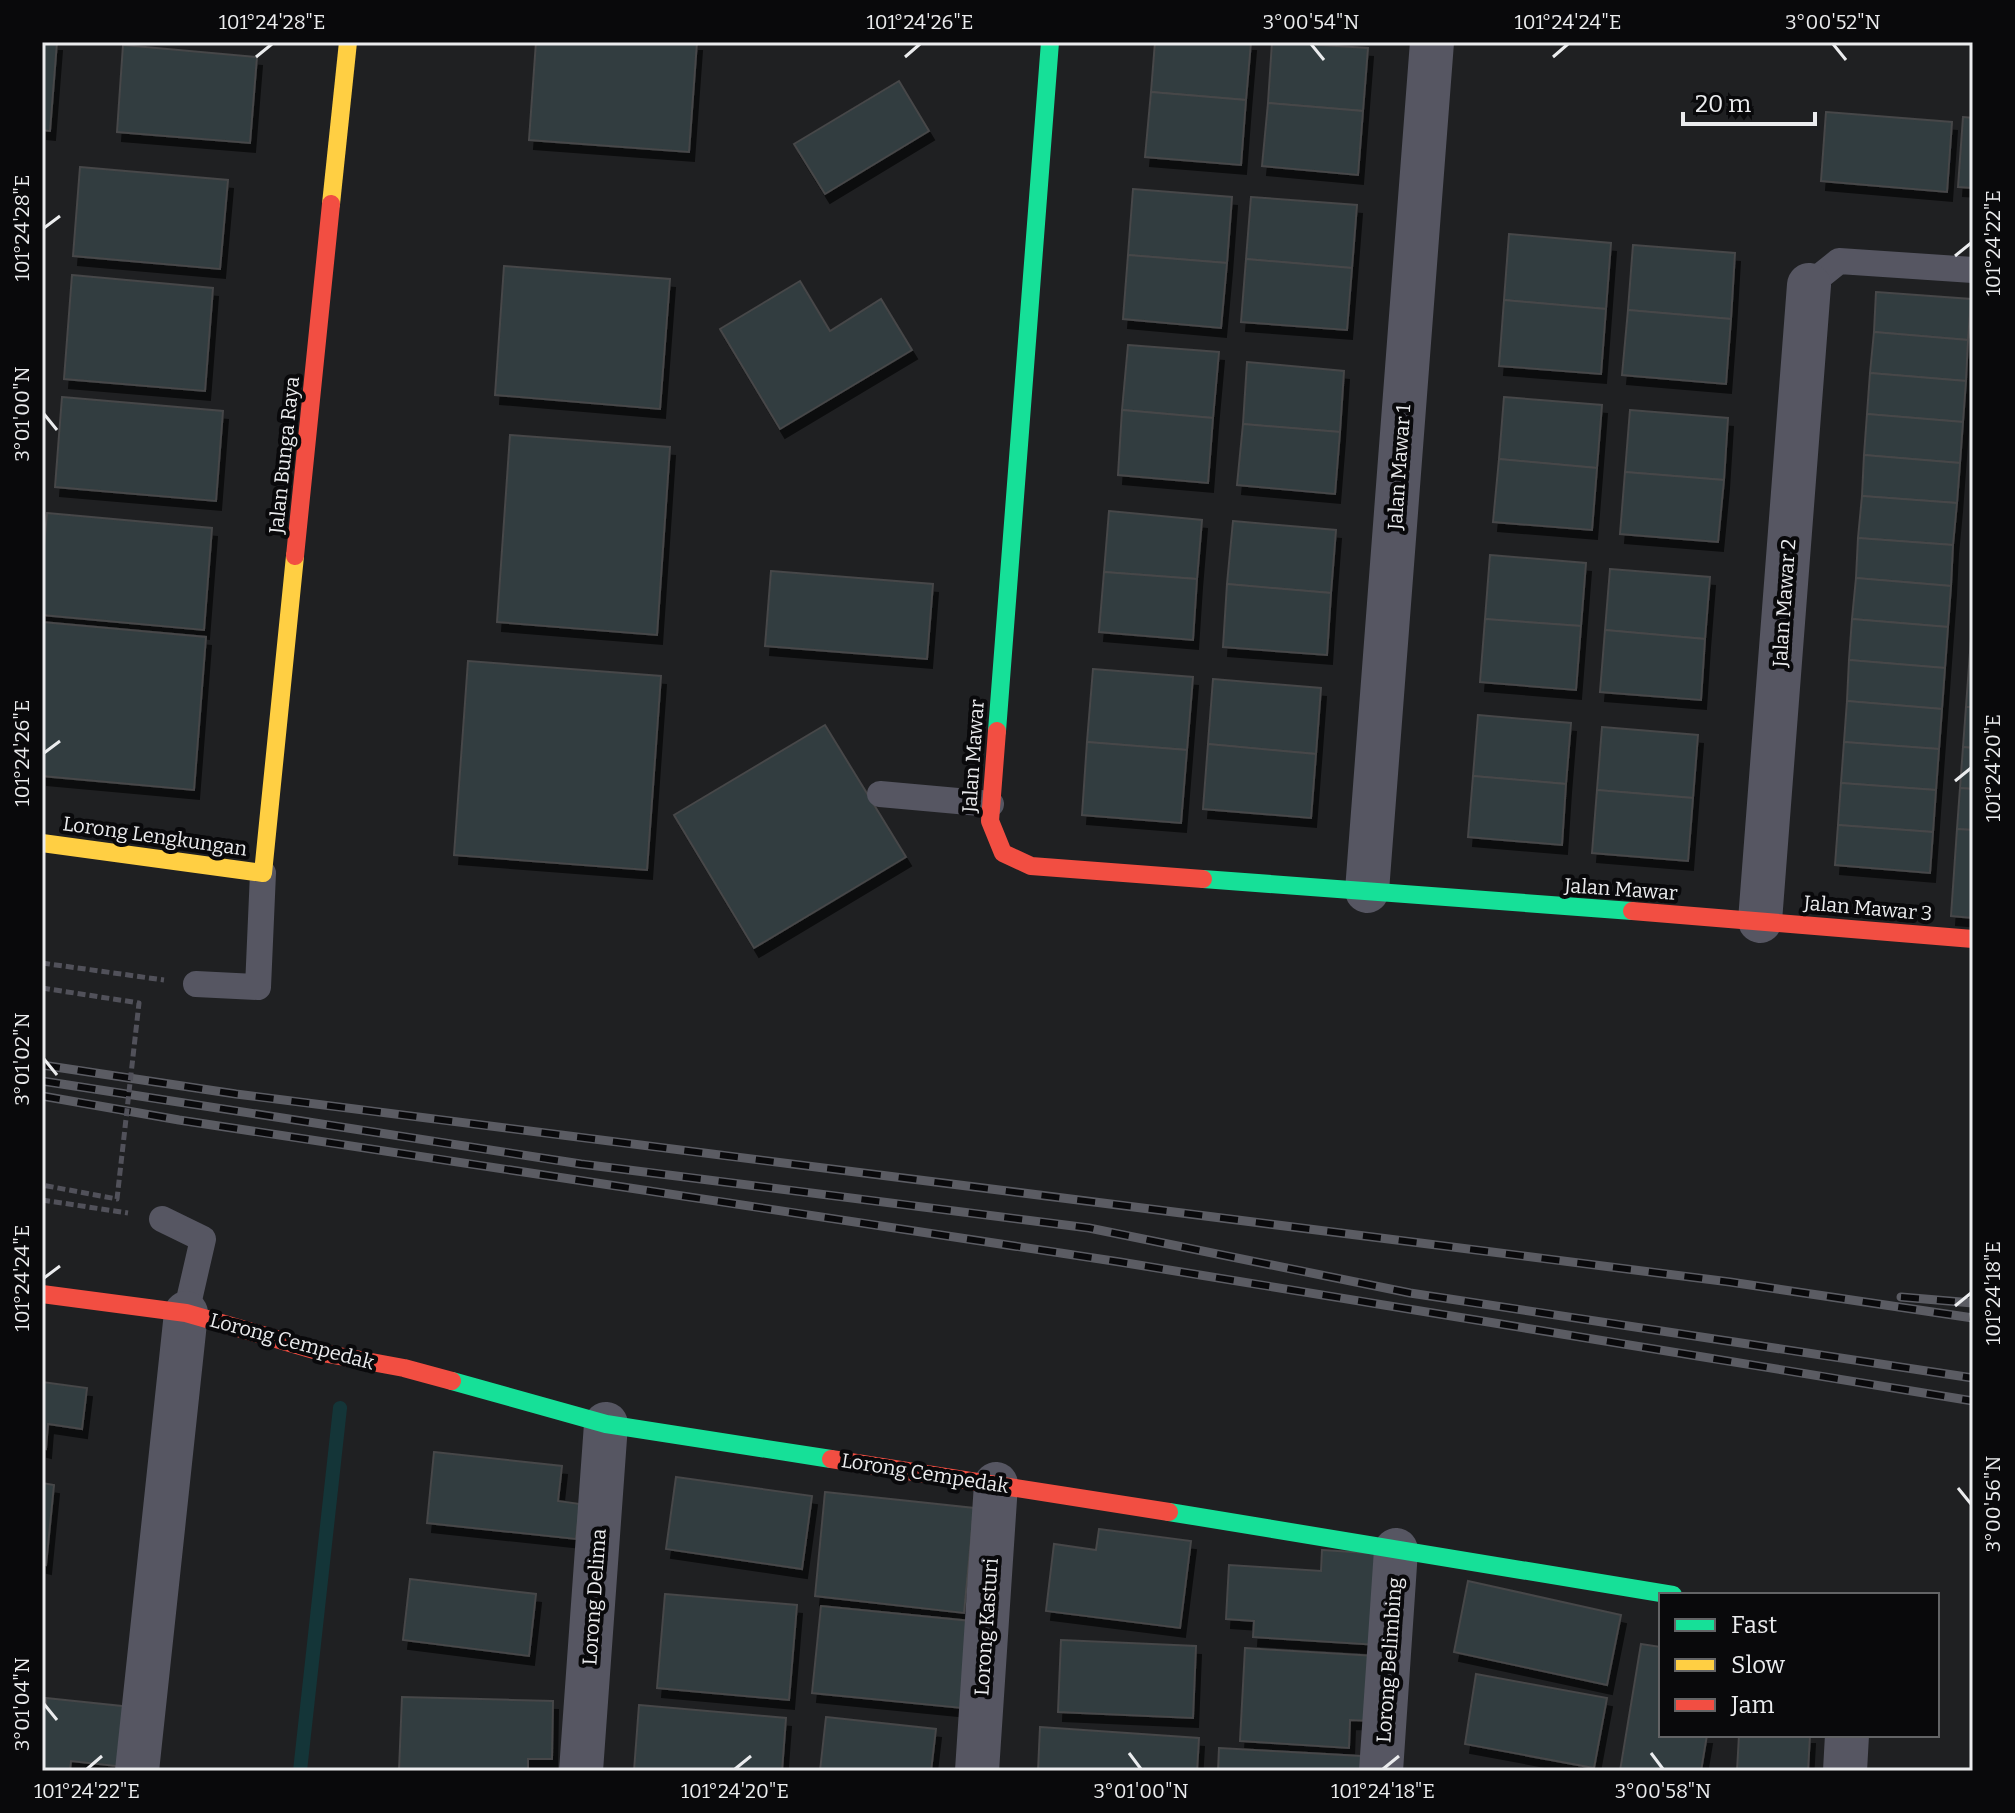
<svg xmlns="http://www.w3.org/2000/svg" width="2015" height="1813" viewBox="0 0 2015 1813" font-family="Bitter,serif">
<style>
.lines{fill:none;stroke-linecap:round;stroke-linejoin:round}
.stream{stroke:#143538;stroke-width:14}
.building{fill:#323c3f;stroke:#464748;stroke-width:2;filter:url(#shadow)}
.path{stroke:#51515a;stroke-width:5;stroke-dasharray:8 4;stroke-linecap:butt}
.lane{stroke:#565662;stroke-width:26}
.street{stroke:#565662;stroke-width:44}
.fast{stroke:#16e098;stroke-width:18}
.slow{stroke:#ffcf43;stroke-width:18}
.jam{stroke:#f24e42;stroke-width:18}
.rail-casing{stroke:#5b5c63;stroke-width:9}
.rail{stroke:#09090b;stroke-width:6;stroke-dasharray:18;stroke-linecap:butt}
.path-bridge{stroke:#51515a;stroke-width:5;stroke-dasharray:8 4;stroke-linecap:butt}
.ticks{fill:none;stroke:#ebecee;stroke-width:3}
.labels{text-anchor:middle;stroke-width:8;stroke-linejoin:round;paint-order:stroke}
.street-label{font-size:20px;fill:#ebecee;stroke:#09090b}
.neatline{fill:none;stroke:#ebecee;stroke-width:3}
.ticks-label{font-size:20px;text-anchor:middle;fill:#ebecee}
</style>
<defs>
<filter id="shadow"><feDropShadow dx="5" dy="9" stdDeviation="0" flood-color="#0009"/></filter>
</defs>
<rect width="100%" height="100%" fill="#1f2022"/>
<g class="lines">
<polyline class="stream" points="300,1771 340,1408"/>
</g>
<g class="building">
<polygon points="42,42 57,42 50,131 42,130"/>
<polygon points="536,42 697,42 689,152 529,140"/>
<polygon points="1155,42 1251,42 1246,100 1151,92"/>
<polygon points="1272,42 1368,48 1363,111 1268,103"/>
<polygon points="123,45 257,57 250,143 117,132"/>
<polygon points="899,81 929,131 825,194 794,144"/>
<polygon points="1151,92 1246,100 1241,165 1145,157"/>
<polygon points="1268,103 1363,111 1358,175 1262,166"/>
<polygon points="1826,112 1952,122 1947,192 1821,181"/>
<polygon points="1963,117 1973,118 1973,188 1958,187"/>
<polygon points="80,167 228,180 220,269 73,256"/>
<polygon points="1133,189 1232,197 1227,263 1128,255"/>
<polygon points="1251,197 1357,205 1352,268 1246,259"/>
<polygon points="1509,234 1611,243 1606,309 1504,300"/>
<polygon points="1633,245 1735,253 1731,319 1628,310"/>
<polygon points="1128,255 1227,263 1221,328 1123,319"/>
<polygon points="1246,259 1352,268 1347,330 1241,322"/>
<polygon points="504,266 670,279 660,409 495,395"/>
<polygon points="72,275 213,288 205,391 64,379"/>
<polygon points="800,281 830,331 881,299 912,350 780,429 720,329"/>
<polygon points="1876,292 1971,299 1968,340 1874,332"/>
<polygon points="1504,300 1606,309 1601,374 1499,366"/>
<polygon points="1628,310 1731,319 1726,384 1622,375"/>
<polygon points="1874,332 1968,340 1966,381 1870,373"/>
<polygon points="1128,345 1219,352 1213,418 1122,410"/>
<polygon points="1247,362 1344,371 1340,432 1243,424"/>
<polygon points="1870,373 1966,381 1963,422 1867,414"/>
<polygon points="62,397 223,411 216,501 55,487"/>
<polygon points="1504,397 1602,405 1597,468 1499,459"/>
<polygon points="1122,410 1213,418 1208,483 1118,475"/>
<polygon points="1630,410 1728,418 1724,480 1625,472"/>
<polygon points="1867,414 1963,422 1960,463 1864,455"/>
<polygon points="1243,424 1340,432 1335,494 1237,485"/>
<polygon points="510,435 670,447 657,635 497,622"/>
<polygon points="1864,455 1960,463 1957,503 1862,496"/>
<polygon points="1499,459 1597,468 1592,530 1493,522"/>
<polygon points="1625,472 1724,480 1718,542 1620,534"/>
<polygon points="1862,496 1957,503 1953,545 1858,538"/>
<polygon points="1109,511 1202,520 1197,579 1104,572"/>
<polygon points="47,513 212,528 204,630 42,615 42,569"/>
<polygon points="1233,521 1336,530 1331,593 1227,584"/>
<polygon points="1858,538 1953,545 1951,586 1856,578"/>
<polygon points="1490,555 1586,563 1581,626 1485,619"/>
<polygon points="1610,569 1710,577 1705,639 1605,630"/>
<polygon points="771,571 933,584 927,659 765,646"/>
<polygon points="1104,572 1197,579 1193,640 1099,632"/>
<polygon points="1856,578 1951,586 1948,627 1852,619"/>
<polygon points="1227,584 1331,593 1327,655 1223,647"/>
<polygon points="1485,619 1581,626 1576,690 1480,682"/>
<polygon points="1852,619 1948,627 1945,668 1849,660"/>
<polygon points="42,622 206,637 194,790 42,776"/>
<polygon points="1972,625 1973,625 1973,666 1969,666"/>
<polygon points="1605,630 1705,639 1701,700 1600,692"/>
<polygon points="1849,660 1945,668 1942,709 1847,701"/>
<polygon points="468,661 661,676 647,870 454,855"/>
<polygon points="1969,666 1973,666 1973,707 1966,707"/>
<polygon points="1093,669 1193,677 1187,750 1087,742"/>
<polygon points="1213,679 1321,688 1316,754 1208,744"/>
<polygon points="1847,701 1942,709 1939,749 1844,742"/>
<polygon points="1966,707 1973,707 1973,748 1963,747"/>
<polygon points="1478,715 1571,723 1566,784 1473,776"/>
<polygon points="825,725 906,857 754,948 674,815"/>
<polygon points="1602,727 1698,735 1693,798 1597,790"/>
<polygon points="1087,742 1187,750 1181,823 1082,815"/>
<polygon points="1844,742 1939,749 1936,790 1841,783"/>
<polygon points="1208,744 1316,754 1311,818 1203,809"/>
<polygon points="1963,747 1973,748 1973,789 1960,788"/>
<polygon points="1473,776 1566,784 1562,845 1468,837"/>
<polygon points="1841,783 1936,790 1933,832 1838,825"/>
<polygon points="1960,788 1973,789 1973,830 1957,829"/>
<polygon points="1597,790 1693,798 1688,861 1592,853"/>
<polygon points="1838,825 1933,832 1930,873 1835,865"/>
<polygon points="1957,829 1973,830 1973,918 1951,916"/>
<polygon points="42,1382 87,1388 82,1429 48,1424 46,1449 42,1448"/>
<polygon points="434,1452 562,1466 558,1501 580,1504 576,1539 427,1523"/>
<polygon points="676,1477 812,1496 802,1569 666,1549"/>
<polygon points="42,1483 54,1485 46,1565 42,1564"/>
<polygon points="825,1492 974,1508 964,1613 815,1596"/>
<polygon points="1099,1529 1191,1541 1180,1628 1046,1611 1054,1544 1096,1550"/>
<polygon points="1322,1550 1383,1554 1378,1645 1253,1637 1254,1621 1226,1619 1229,1565 1321,1571"/>
<polygon points="410,1579 536,1594 529,1656 403,1640"/>
<polygon points="1468,1581 1621,1615 1607,1685 1454,1652"/>
<polygon points="665,1594 797,1605 789,1700 657,1688"/>
<polygon points="821,1606 971,1621 962,1708 812,1693"/>
<polygon points="1061,1640 1196,1646 1193,1718 1058,1712"/>
<polygon points="1641,1644 1661,1647 1661,1735 1707,1735 1701,1771 1620,1771"/>
<polygon points="1245,1648 1376,1656 1373,1721 1350,1720 1349,1748 1240,1741"/>
<polygon points="1476,1674 1607,1698 1594,1768 1465,1744"/>
<polygon points="402,1697 553,1701 552,1759 528,1759 528,1771 399,1771"/>
<polygon points="46,1698 131,1707 125,1767 71,1761 70,1771 42,1771 42,1707 46,1708"/>
<polygon points="639,1705 786,1718 782,1771 634,1771"/>
<polygon points="826,1717 936,1729 931,1771 820,1771"/>
<polygon points="1040,1727 1199,1738 1197,1771 1038,1771"/>
<polygon points="1739,1735 1810,1735 1808,1771 1737,1771"/>
<polygon points="1219,1748 1361,1756 1361,1771 1218,1771"/>
</g>
<g class="lines">
<g class="path">
<polyline points="42,963 164,980"/>
<polyline points="42,1200 128,1213"/>
</g>
<g class="lane">
<polyline points="1809,285 1839,261 1973,270"/>
<polyline points="880,794 991,804"/>
<polyline points="196,984 258,987 263,873"/>
<polyline points="162,1219 203,1239 186,1313"/>
</g>
<g class="street">
<polyline points="1367,891 1432,42"/>
<polyline points="1760,921 1809,285"/>
<polyline points="137,1771 186,1313"/>
<polyline points="581,1771 606,1424"/>
<polyline points="977,1771 996,1484"/>
<polyline points="1381,1771 1396,1550"/>
<polyline points="1845,1771 1847,1735"/>
</g>
<g class="fast">
<polyline points="997,731 1050,42"/>
<polyline points="1203,879 1632,911"/>
<polyline points="452,1381 606,1424 831,1459"/>
<polyline points="1169,1512 1673,1595"/>
</g>
<g class="slow">
<polyline points="331,204 348,42"/>
<polyline points="42,843 263,873 295,556"/>
</g>
<g class="jam">
<polyline points="295,556 331,204"/>
<polyline points="997,731 990,821 1003,853 1031,866 1203,879"/>
<polyline points="1632,911 1973,939"/>
<polyline points="42,1294 186,1313 328,1354 404,1368 452,1381"/>
<polyline points="831,1459 1169,1512"/>
</g>
<defs>
<g id="rail">
<polyline points="42,1065 236,1094 1730,1282 1973,1318"/>
<polyline points="42,1081 581,1164 1089,1228 1410,1293 1973,1378"/>
<polyline points="42,1096 179,1120 1120,1262 1973,1401"/>
<polyline points="1901,1297 1973,1303"/>
</g>
</defs>
<use href="#rail" class="rail-casing"/>
<use href="#rail" class="rail"/>
<polyline class="path-bridge" points="42,988 139,1003 117,1199 42,1185"/>
</g>
<path class="ticks" d="M1311,44L1324,60M1833,44L1846,60M256,57L272,44M905,57L920,44M1553,57L1568,44M44,228L60,216M1955,256L1971,243M44,414L57,430M44,753L60,741M1955,781L1971,768M44,1059L57,1075M44,1278L60,1266M1955,1306L1971,1293M1958,1488L1971,1504M44,1704L57,1720M1129,1753L1141,1769M1651,1753L1663,1769M87,1769L102,1756M735,1769L751,1756M1383,1769L1399,1756"/>
<g class="labels">
<g class="street-label">
<text transform="translate(284 455) rotate(-84)" y="7">Jalan Bunga Raya</text>
<text transform="translate(1399 467) rotate(-86)" y="7">Jalan Mawar 1</text>
<text transform="translate(1784 603) rotate(-86)" y="7">Jalan Mawar 2</text>
<text transform="translate(973 756) rotate(-86)" y="7">Jalan Mawar</text>
<text transform="translate(155 836) rotate(8)" y="7">Lorong Lengkungan</text>
<text transform="translate(1621 889) rotate(4)" y="7">Jalan Mawar</text>
<text transform="translate(1868 908) rotate(5)" y="7">Jalan Mawar 3</text>
<text transform="translate(292 1341) rotate(15)" y="7">Lorong Cempedak</text>
<text transform="translate(925 1473) rotate(9)" y="7">Lorong Cempedak</text>
<text transform="translate(594 1597) rotate(-86)" y="7">Lorong Delima</text>
<text transform="translate(986 1627) rotate(-86)" y="7">Lorong Kasturi</text>
<text transform="translate(1389 1660) rotate(-86)" y="7">Lorong Belimbing</text>
</g>
</g>
<rect width="2015" height="1813" fill="none" stroke="#09090b" stroke-width="88"/>
<rect x="1659" y="1593" width="280" height="144" fill="#09090b" stroke="#636466" stroke-width="2"/>
<rect x="1675" y="1619" width="40" height="12" fill="#16e098" stroke="#636466" stroke-width="2"/>
<text x="1731" y="1633" font-size="24" fill="#ebecee">Fast</text>
<rect x="1675" y="1659" width="40" height="12" fill="#ffcf43" stroke="#636466" stroke-width="2"/>
<text x="1731" y="1673" font-size="24" fill="#ebecee">Slow</text>
<rect x="1675" y="1699" width="40" height="12" fill="#f24e42" stroke="#636466" stroke-width="2"/>
<text x="1731" y="1713" font-size="24" fill="#ebecee">Jam</text>
<path d="M1683 112v12h132v-12" fill="none" stroke="#ebecee" stroke-width="4"/>
<text x="1695" y="112" font-size="24" fill="#ebecee" stroke="#09090b" stroke-width="6" paint-order="stroke">20 m</text>
<rect x="44" y="44" width="1927" height="1725" class="neatline"/>
<g class="ticks-label">
<text x="272" y="29">101°24'28"E</text>
<text x="920" y="29">101°24'26"E</text>
<text x="1311" y="29">3°00'54"N</text>
<text x="1568" y="29">101°24'24"E</text>
<text x="1833" y="29">3°00'52"N</text>
<text transform="translate(22 228) rotate(-90)" y="7">101°24'28"E</text>
<text transform="translate(1993 243) rotate(-90)" y="7">101°24'22"E</text>
<text transform="translate(22 414) rotate(-90)" y="7">3°01'00"N</text>
<text transform="translate(22 753) rotate(-90)" y="7">101°24'26"E</text>
<text transform="translate(1993 768) rotate(-90)" y="7">101°24'20"E</text>
<text transform="translate(22 1059) rotate(-90)" y="7">3°01'02"N</text>
<text transform="translate(22 1278) rotate(-90)" y="7">101°24'24"E</text>
<text transform="translate(1993 1293) rotate(-90)" y="7">101°24'18"E</text>
<text transform="translate(1993 1504) rotate(-90)" y="7">3°00'56"N</text>
<text transform="translate(22 1704) rotate(-90)" y="7">3°01'04"N</text>
<text x="87" y="1798">101°24'22"E</text>
<text x="735" y="1798">101°24'20"E</text>
<text x="1141" y="1798">3°01'00"N</text>
<text x="1383" y="1798">101°24'18"E</text>
<text x="1663" y="1798">3°00'58"N</text>
</g>
</svg>
